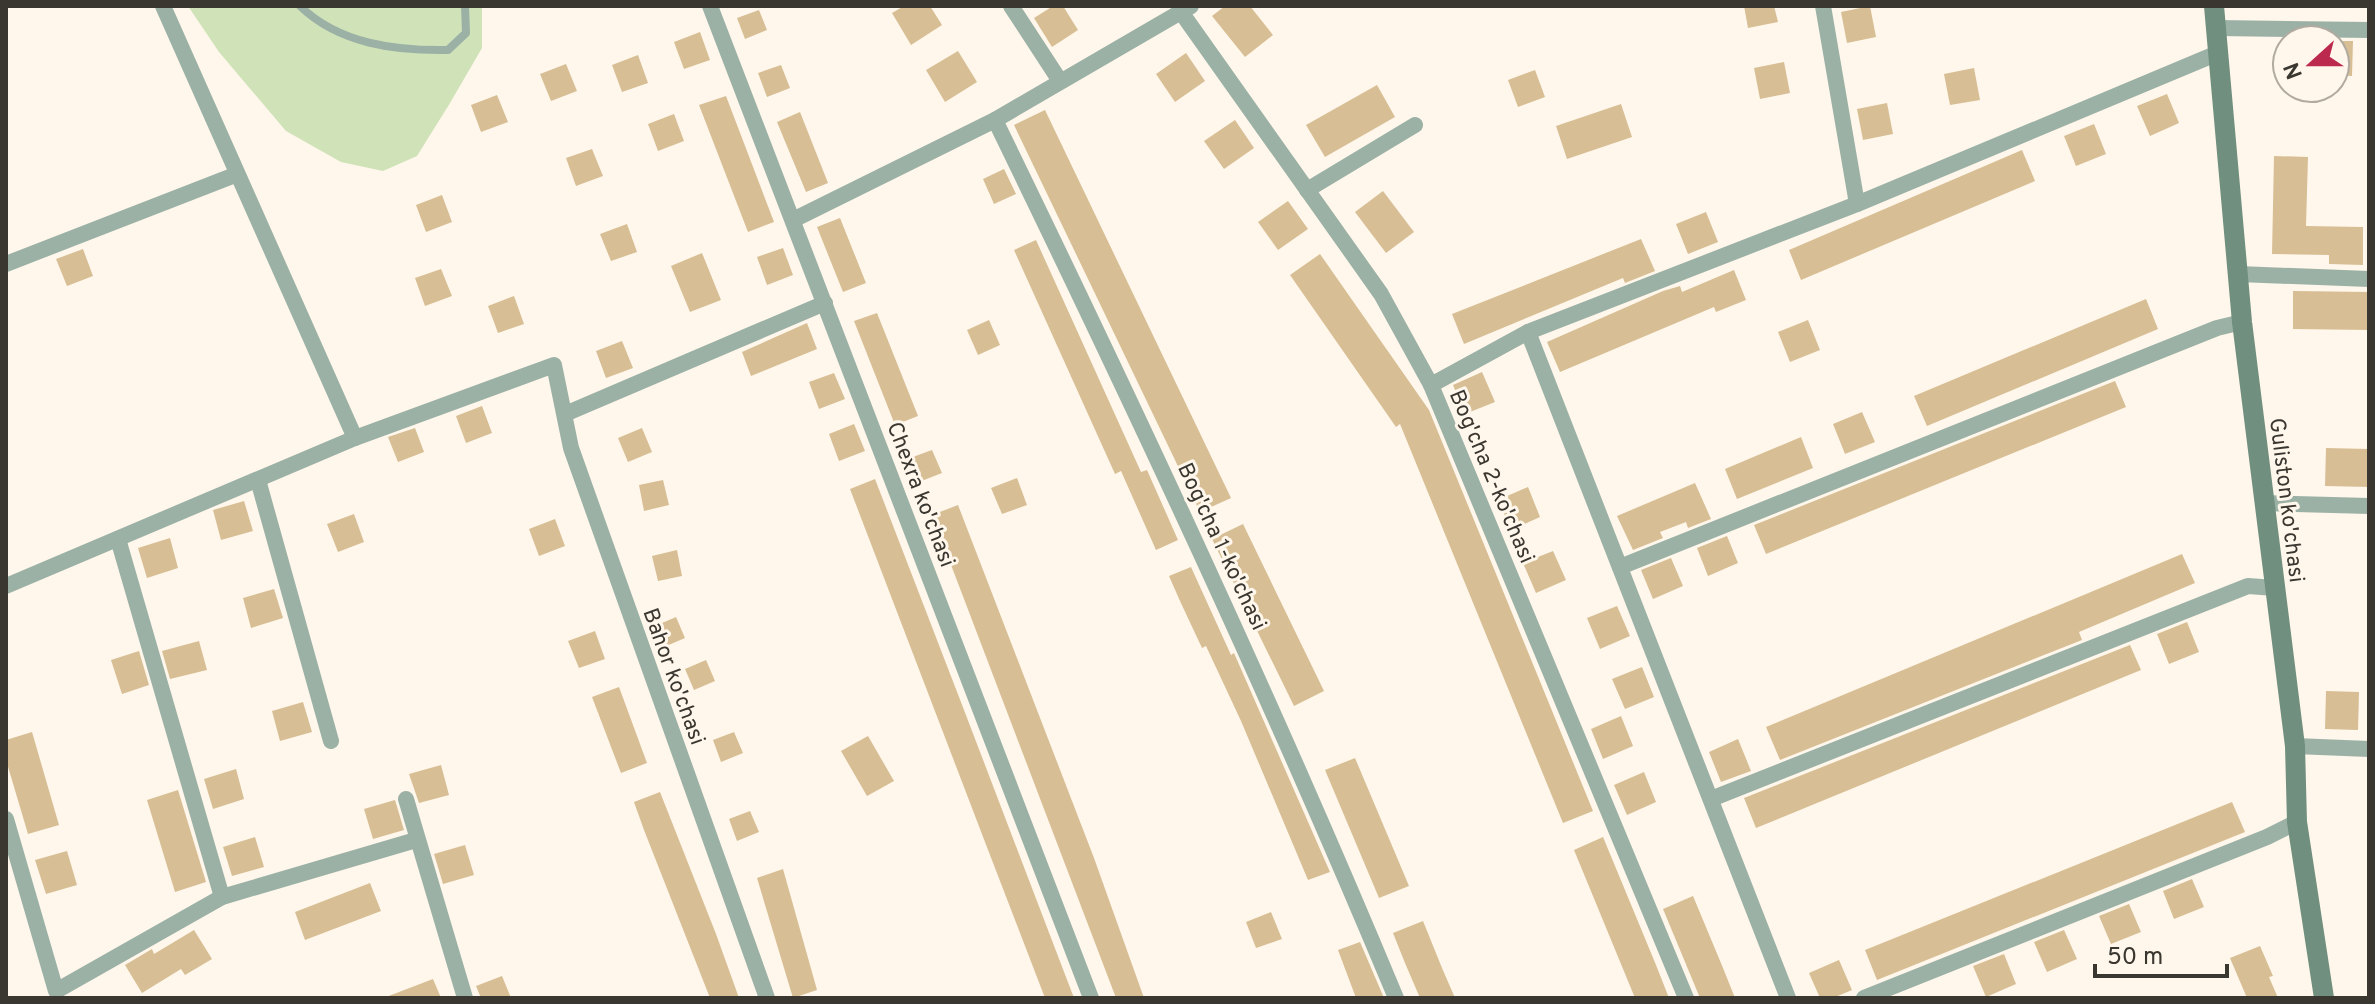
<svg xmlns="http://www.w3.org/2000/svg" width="2375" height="1004" viewBox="0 0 2375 1004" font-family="Overpass,sans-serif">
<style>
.green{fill:#cfe2b8}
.building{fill:#d8be94}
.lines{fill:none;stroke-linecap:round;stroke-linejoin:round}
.service{stroke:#9cb1a6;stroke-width:8}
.minor{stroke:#9cb1a6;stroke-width:16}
.secondary{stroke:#708f7e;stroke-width:20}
.labels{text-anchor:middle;stroke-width:6;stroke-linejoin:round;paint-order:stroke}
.street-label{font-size:22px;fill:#3a3630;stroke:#fff7eb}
</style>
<rect width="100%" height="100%" fill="#fff7eb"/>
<polygon class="green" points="188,6 482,6 482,48 450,103 417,156 383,171 341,162 286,131 219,52"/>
<g class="building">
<polygon points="904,6 930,6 942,25 911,45 892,13"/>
<polygon points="1053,6 1063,6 1078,30 1052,47 1034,18"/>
<polygon points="1225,6 1250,6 1273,35 1245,57 1212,16"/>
<polygon points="1744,6 1774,6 1778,22 1748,28"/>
<polygon points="1870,6 1876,37 1847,43 1841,12"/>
<polygon points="759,10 767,30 745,39 737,18"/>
<polygon points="700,32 710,60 684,69 674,42"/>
<polygon points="2335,41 2353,41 2352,76 2335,75"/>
<polygon points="958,51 977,82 945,102 926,70"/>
<polygon points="1186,53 1205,81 1175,102 1156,74"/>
<polygon points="638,55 648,83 622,92 612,65"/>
<polygon points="1784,62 1790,93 1760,99 1754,68"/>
<polygon points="566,64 577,91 551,101 540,74"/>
<polygon points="781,65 790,88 767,97 758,73"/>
<polygon points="1974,68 1980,100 1950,105 1944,74"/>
<polygon points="1535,70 1545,97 1518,107 1508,80"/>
<polygon points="1377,85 1395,117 1325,157 1306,125"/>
<polygon points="2167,94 2179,123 2150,136 2137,106"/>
<polygon points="497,95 508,122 481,132 471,105"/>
<polygon points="726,96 774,222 748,232 699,105"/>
<polygon points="1887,103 1893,134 1863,140 1857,109"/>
<polygon points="1621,104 1632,137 1567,159 1556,126"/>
<polygon points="1045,110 1231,498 1200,512 1014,125"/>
<polygon points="800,112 828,183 806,192 777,122"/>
<polygon points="674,114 684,141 658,151 648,124"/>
<polygon points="1235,120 1254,148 1224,169 1204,141"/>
<polygon points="2094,124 2106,154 2076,166 2064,136"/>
<polygon points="592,149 603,176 576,186 566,158"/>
<polygon points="2022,150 2035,181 1801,280 1789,250"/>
<polygon points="2274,156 2308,157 2306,226 2363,227 2363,265 2329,264 2329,255 2272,254"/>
<polygon points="1004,169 1016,194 994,204 983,179"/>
<polygon points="1383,191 1414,232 1386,253 1355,212"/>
<polygon points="442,195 452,222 426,232 416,205"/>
<polygon points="1288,201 1308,229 1278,250 1258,222"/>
<polygon points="1706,212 1718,242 1688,254 1676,224"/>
<polygon points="840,218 866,283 843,292 817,227"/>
<polygon points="627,224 637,252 611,261 600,234"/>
<polygon points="1641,239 1655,271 1625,283 1623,278 1464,344 1452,314"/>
<polygon points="1036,240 1141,472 1147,470 1178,540 1156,550 1121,471 1115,474 1014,250"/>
<polygon points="783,248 793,275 767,285 757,257"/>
<polygon points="83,249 93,276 67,286 56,259"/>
<polygon points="702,253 721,300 690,312 671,266"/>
<polygon points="1320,254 1429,410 1593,811 1563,823 1400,424 1396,427 1290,275"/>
<polygon points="441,269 452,296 425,306 415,278"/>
<polygon points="1734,270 1746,300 1716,312 1714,307 1560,372 1547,342 1663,291 1680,286 1682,292"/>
<polygon points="2293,291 2369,292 2369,330 2293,329"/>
<polygon points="514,296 524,324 498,333 488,306"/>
<polygon points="2146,299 2158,329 1927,426 1914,396"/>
<polygon points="877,313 918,416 895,425 854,321"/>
<polygon points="989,320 1000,345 978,355 967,330"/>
<polygon points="1808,320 1820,350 1790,362 1778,332"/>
<polygon points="807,323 817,349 751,376 742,352"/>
<polygon points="622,341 633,368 606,378 596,351"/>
<polygon points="1482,372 1495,402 1465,414 1453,385"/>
<polygon points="834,373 845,399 819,409 809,382"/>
<polygon points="2115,381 2126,407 1766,554 1754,525"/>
<polygon points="482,406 492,433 466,443 456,416"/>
<polygon points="1862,412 1875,442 1845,454 1833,424"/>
<polygon points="854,424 865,451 839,461 829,434"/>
<polygon points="415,428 424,452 398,462 388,437"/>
<polygon points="642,428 652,452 628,462 618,438"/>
<polygon points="1801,437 1813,468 1737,499 1725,469"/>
<polygon points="2326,448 2369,449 2369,487 2325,486"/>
<polygon points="932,450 942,473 919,482 910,458"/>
<polygon points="1017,478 1027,505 1002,514 991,488"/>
<polygon points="875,479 964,710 1074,998 1045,998 985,842 850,489"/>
<polygon points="663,480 669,505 644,511 639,485"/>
<polygon points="1695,483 1711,519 1688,528 1686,522 1660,532 1663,538 1633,550 1617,516"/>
<polygon points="1528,487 1540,517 1511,530 1498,500"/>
<polygon points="244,501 253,531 221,540 213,510"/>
<polygon points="958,505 1094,858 1144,998 1116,998 932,515"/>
<polygon points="354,514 364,542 338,552 327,524"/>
<polygon points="555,519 565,546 539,556 529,529"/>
<polygon points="1243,524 1324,691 1294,706 1212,539"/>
<polygon points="1727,536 1738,563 1708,576 1697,548"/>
<polygon points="170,538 178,568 147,578 138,548"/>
<polygon points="677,550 682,576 658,581 652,556"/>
<polygon points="1553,551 1566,580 1536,593 1523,563"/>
<polygon points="2182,554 2195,583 2079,632 2082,640 1780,760 1766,727"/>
<polygon points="1671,558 1683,586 1653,599 1641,570"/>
<polygon points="1191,567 1231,655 1234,653 1330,872 1308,880 1241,721 1206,646 1202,648 1180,601 1169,576"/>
<polygon points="274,589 283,618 251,628 243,598"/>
<polygon points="1617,606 1630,636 1600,649 1587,618"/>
<polygon points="676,617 685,638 664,647 655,626"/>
<polygon points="2187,622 2199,652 2169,664 2157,634"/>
<polygon points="595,631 605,659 579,668 568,641"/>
<polygon points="199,641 207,670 170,679 162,651"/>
<polygon points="2130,645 2141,670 1756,828 1744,798"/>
<polygon points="139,651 149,685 122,694 111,660"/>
<polygon points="706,660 715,681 694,690 685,669"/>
<polygon points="1642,667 1654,697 1625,709 1612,679"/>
<polygon points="619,687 647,763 621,773 592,697"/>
<polygon points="2326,691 2359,692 2358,730 2325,729"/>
<polygon points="303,702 312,732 280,741 272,711"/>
<polygon points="1621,716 1633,746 1603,759 1591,729"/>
<polygon points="32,732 59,825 28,834 6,760 6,740"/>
<polygon points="734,732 743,753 721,762 713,740"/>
<polygon points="868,736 894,781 867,796 841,751"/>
<polygon points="1738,739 1751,771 1721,782 1709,752"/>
<polygon points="1355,758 1409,886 1379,898 1325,770"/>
<polygon points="441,765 449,795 419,803 409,774"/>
<polygon points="236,769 244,799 213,809 204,779"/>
<polygon points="1644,772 1656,802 1627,815 1614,785"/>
<polygon points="178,790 206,882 175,892 147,800"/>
<polygon points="660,792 716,934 739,998 710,998 644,830 634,802"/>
<polygon points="395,800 404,830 373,839 364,809"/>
<polygon points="2232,802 2245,832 1877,980 1865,950"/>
<polygon points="750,811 759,832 737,841 729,819"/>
<polygon points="255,837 264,867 232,876 223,847"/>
<polygon points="1603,837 1656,965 1669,998 1635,998 1574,850"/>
<polygon points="465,845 474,875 443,884 434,854"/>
<polygon points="67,851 77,885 46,894 35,860"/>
<polygon points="783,869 817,990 793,998 757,878"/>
<polygon points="2192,879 2204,907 2174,919 2163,891"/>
<polygon points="370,883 381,911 305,940 295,912"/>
<polygon points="1693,896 1723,968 1735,998 1700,998 1663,909"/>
<polygon points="2129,904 2141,932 2111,944 2099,916"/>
<polygon points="1271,912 1282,939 1256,948 1246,922"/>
<polygon points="1423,921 1442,968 1455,998 1420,998 1405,963 1393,933"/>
<polygon points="194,930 212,959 185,975 181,969 142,993 125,965 152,949 154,954"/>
<polygon points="2064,930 2077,959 2047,972 2034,942"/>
<polygon points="1360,942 1384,998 1356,998 1338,950"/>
<polygon points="2260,946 2273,976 2269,977 2278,998 2247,998 2230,958"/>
<polygon points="2004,954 2016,984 1986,997 1973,966"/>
<polygon points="1839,960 1852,990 1833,998 1820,998 1809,973"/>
<polygon points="502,976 511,998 481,998 476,986"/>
<polygon points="433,979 441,998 387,998 386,997"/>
</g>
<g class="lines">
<path class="service" d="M300,6C339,44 396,51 448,50L466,33L465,6"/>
<g class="minor">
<polyline points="163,6 355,438"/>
<polyline points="710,6 1091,998"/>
<polyline points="1011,6 1060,81"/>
<polyline points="1823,6 1857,204"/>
<polyline points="1181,12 1381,294 1431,385 1686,998"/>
<polyline points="2217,28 2369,30"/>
<path d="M995,120C1136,410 1272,700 1396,998"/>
<polyline points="1307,190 1415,125"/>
<polyline points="795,219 995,120 1191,6"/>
<polyline points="6,264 235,175"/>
<polyline points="2239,274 2369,279"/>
<polyline points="1528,332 1788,998"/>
<polyline points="1431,385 1528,332 1857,204 2218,53"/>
<polyline points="565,414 825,303"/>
<polyline points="258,480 331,741"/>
<polyline points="2264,503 2369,506"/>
<polyline points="118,539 222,897"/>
<polyline points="1620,567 2217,328 2242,322"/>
<polyline points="6,586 355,438 554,365 571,448 767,998"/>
<polyline points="2295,746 2369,749"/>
<polyline points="406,799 465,998"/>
<polyline points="1711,799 2248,586 2275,588"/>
<polyline points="6,819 56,991 222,897 416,840"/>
<polyline points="1864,998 2267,837 2297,822"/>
</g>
<polyline class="secondary" points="2214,6 2242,322 2295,746 2297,822 2324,998"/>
</g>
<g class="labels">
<g class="street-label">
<text transform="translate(1493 476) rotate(67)" y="8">Bog'cha 2-ko'chasi</text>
<text transform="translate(922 494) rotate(69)" y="8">Chexra ko'chasi</text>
<text transform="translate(2288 500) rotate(83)" y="8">Guliston ko'chasi</text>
<text transform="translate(1223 546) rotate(65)" y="8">Bog'cha 1-ko'chasi</text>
<text transform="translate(675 676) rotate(70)" y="8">Bahor ko'chasi</text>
</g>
</g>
<rect width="2375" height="1004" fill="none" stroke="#3a3630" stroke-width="16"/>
<g transform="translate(2311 64) rotate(249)"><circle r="38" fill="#fff7eb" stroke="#b0aaa0" stroke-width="2"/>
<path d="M0-6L14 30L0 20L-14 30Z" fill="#bb2a4e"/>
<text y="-12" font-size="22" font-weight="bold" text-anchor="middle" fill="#3a3630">N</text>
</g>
<path d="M2095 964v12h132v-12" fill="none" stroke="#3a3630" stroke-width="4"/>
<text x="2107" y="964" font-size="24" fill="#3a3630" stroke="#fff7eb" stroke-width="6" paint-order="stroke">50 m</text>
</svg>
